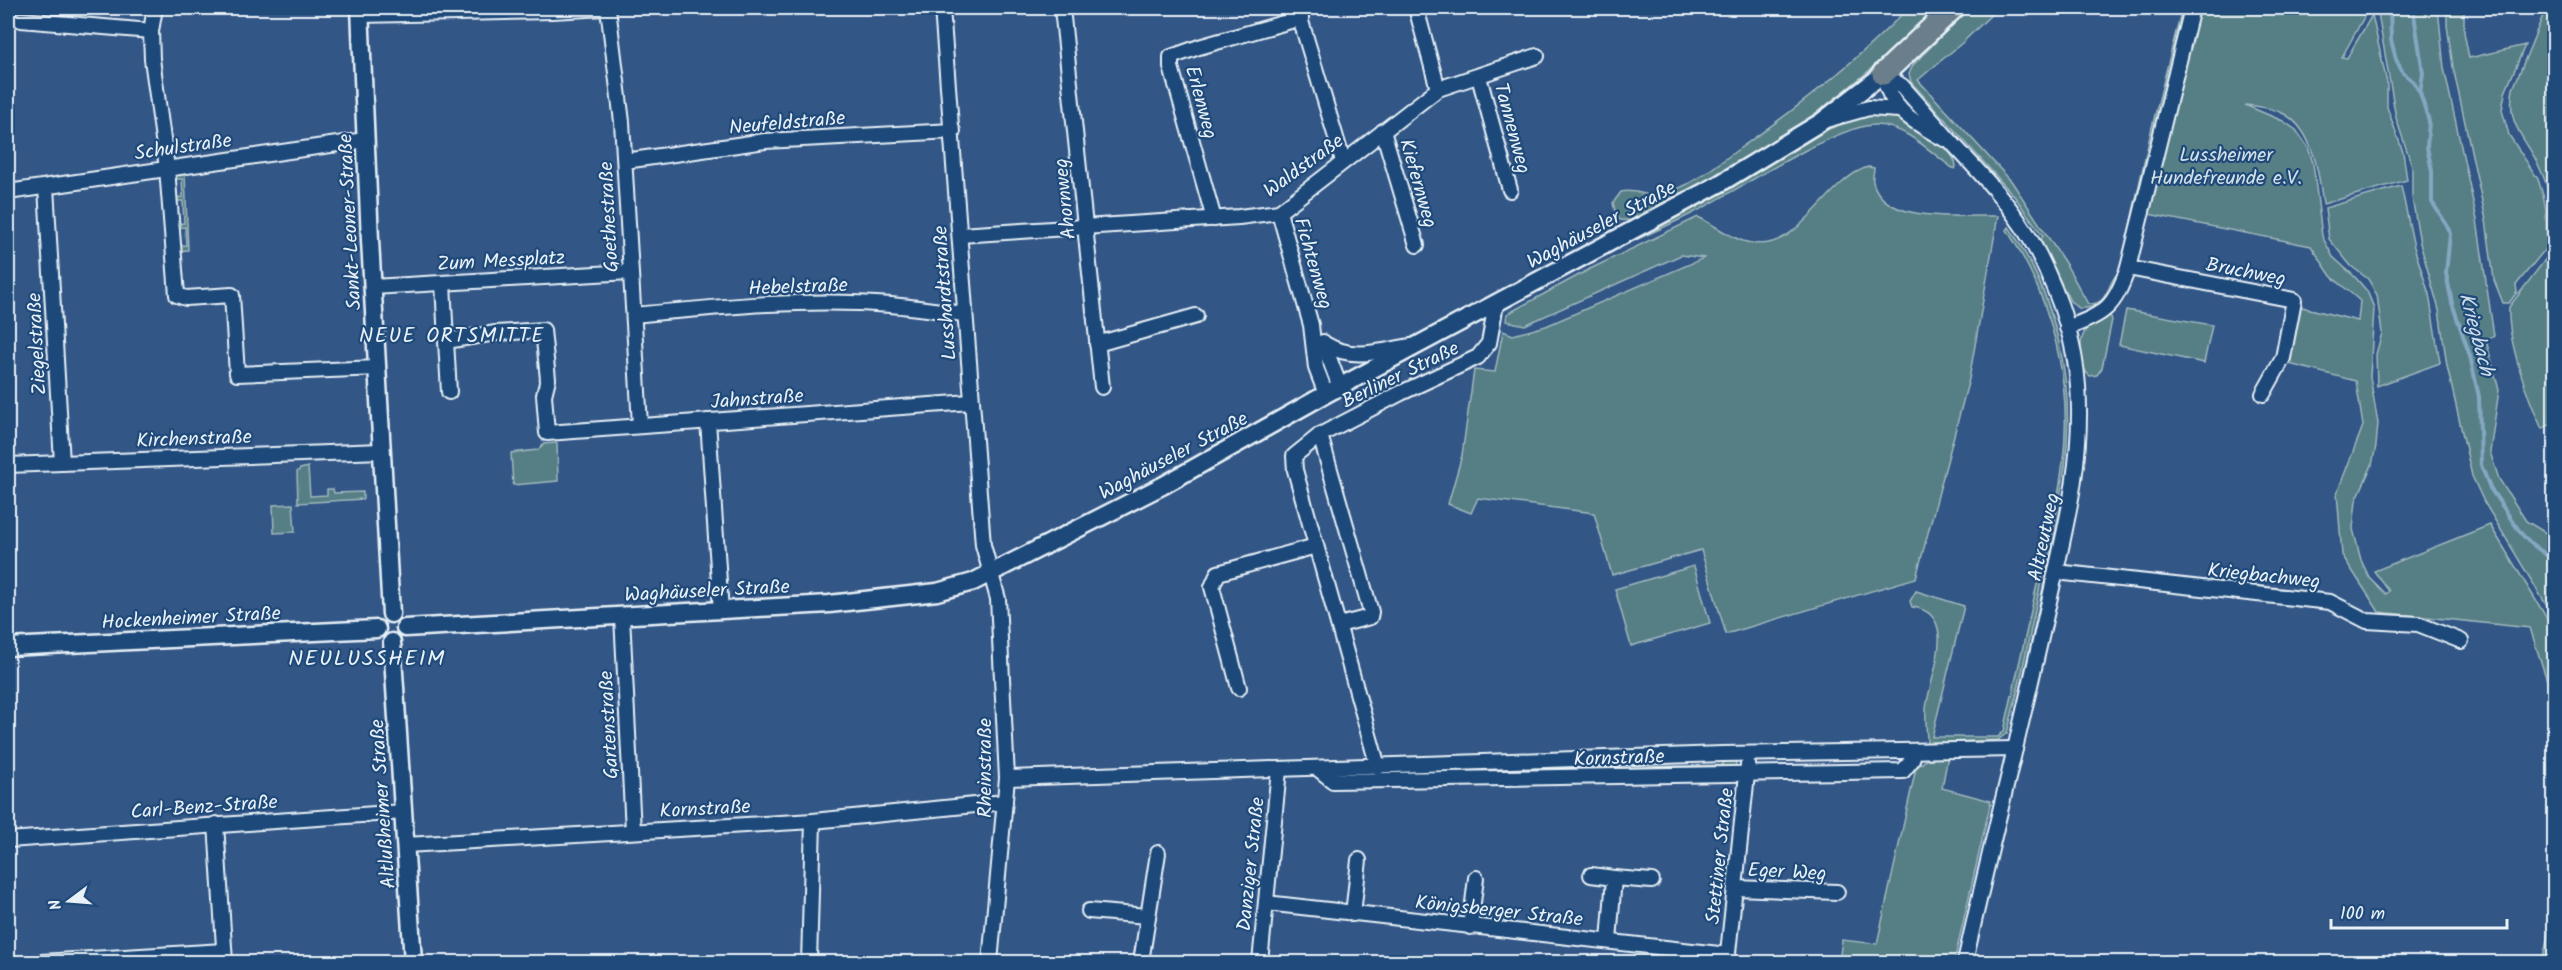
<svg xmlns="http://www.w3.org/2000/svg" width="2562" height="970" viewBox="0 0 2562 970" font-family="Kalam,sans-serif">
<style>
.green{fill:#577f85;stroke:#a0b8be;stroke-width:1.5}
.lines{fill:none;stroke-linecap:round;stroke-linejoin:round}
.stream{stroke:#84a7c2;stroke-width:4}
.minor-casing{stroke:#e8f1f8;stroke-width:18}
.tertiary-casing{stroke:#e8f1f8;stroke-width:21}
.primary-casing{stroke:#e8f1f8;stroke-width:26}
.minor{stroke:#1f4a7a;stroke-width:14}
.tertiary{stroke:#1f4a7a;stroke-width:16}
.primary{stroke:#6b7e8b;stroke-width:21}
.labels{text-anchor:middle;stroke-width:4.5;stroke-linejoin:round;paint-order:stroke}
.street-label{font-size:20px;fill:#e8f1f8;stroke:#1f4a7a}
.park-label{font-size:20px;fill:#d2e0e7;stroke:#1f4a7a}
.water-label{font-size:21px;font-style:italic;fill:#cfdeea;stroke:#1f4a7a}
.neighbourhood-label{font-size:21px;letter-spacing:1.5px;fill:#e8f1f8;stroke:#1f4a7a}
.quarter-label{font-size:22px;letter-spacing:1.5px;fill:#e8f1f8;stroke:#1f4a7a}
</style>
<rect width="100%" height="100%" fill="#325686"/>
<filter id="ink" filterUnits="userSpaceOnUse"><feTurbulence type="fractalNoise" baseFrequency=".0167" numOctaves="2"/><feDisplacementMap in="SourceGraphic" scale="12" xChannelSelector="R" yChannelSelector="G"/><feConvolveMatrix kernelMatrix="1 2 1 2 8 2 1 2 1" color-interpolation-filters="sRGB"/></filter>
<g filter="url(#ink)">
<g class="green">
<path d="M1908,8H1940C1882,62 1822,113 1755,155C1716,178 1674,197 1635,221L1620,220L1616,215L1613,203L1621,192C1636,188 1648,198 1661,195C1689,187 1713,168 1736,151C1798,108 1856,62 1908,8Z"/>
<path d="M1969,8H1998L1962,43L1918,80L2012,182L2067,266L2088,304C2110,305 2106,283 2120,270L2152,127L2182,8H2188L2118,282C2107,297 2100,310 2079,308L2070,301L2040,240L2043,236L2015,197L1911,82L1909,74L1913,65Z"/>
<path d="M2199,8H2369L2342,57L2347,58L2372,15L2387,83V107L2403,152L2407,180L2323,204C2319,175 2314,132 2286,115C2276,109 2256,106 2245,105L2283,121L2296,130L2308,147L2313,163L2322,236L2333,257L2355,277L2367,291L2374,308L2370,377L2378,423L2376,446L2372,465L2356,501L2353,529L2361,560L2369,577L2386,594L2389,591L2374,571L2490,525L2554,630V702L2530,628L2379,612L2342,555L2337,493L2363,426L2356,381L2285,363L2298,306L2358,321L2360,301L2331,276L2311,246L2148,214Z"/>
<polygon points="2377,8 2438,8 2444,68 2477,220 2494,336 2486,340 2499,390 2490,452 2499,479 2526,521 2554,538 2554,618 2484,502 2472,476 2447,366 2439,310 2420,243 2412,197 2412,166 2396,118"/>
<polygon points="2447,8 2464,8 2464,32 2469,58 2525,45 2505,93 2502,110 2509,135 2538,179 2543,195 2546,211 2547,247 2516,285 2517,292 2509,303 2503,303 2494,280 2486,220 2453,67 2447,25"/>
<path d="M2546,8H2554V216C2552,197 2545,179 2537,162C2523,135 2506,123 2513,89Z"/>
<path d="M1865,114C1874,114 1885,112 1893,114C1911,120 1956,148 1956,167L1955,169L1951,167C1929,151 1906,126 1876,125C1837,124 1735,192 1695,212C1672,224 1648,234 1625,245L1623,244L1805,139Z"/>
<path d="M1868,167L1874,168C1874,172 1872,178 1873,182C1884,225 1963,215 1998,216L1969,379L1916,578L1726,634L1701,550L1612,575L1594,513L1478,498L1471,513L1448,504L1462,455L1474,370L1495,372L1503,331L1513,335L1546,326L1704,258L1681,255L1525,325L1506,321L1507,314L1590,269L1698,217C1713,224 1728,236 1743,241C1798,260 1824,180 1868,167Z"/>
<polygon points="185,173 188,250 178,251 178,246 186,245 185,227 177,228 176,224 184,223 183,201 175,201 175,198 183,197 182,179 174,179 176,174"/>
<polygon points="2401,186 2414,247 2429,294 2440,363 2377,386 2376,354 2382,333 2377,295 2368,279 2351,266 2329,239 2325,208"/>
<path d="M2009,227C2057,297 2075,383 2065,466C2060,505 2049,544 2041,582C2030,632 2021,683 2007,733L1998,740L1927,743C1927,732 1925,720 1926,709C1928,681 1962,613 1912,607L1910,601L1916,591L1964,606L1932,737H1998L2004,731C2016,677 2028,624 2040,571C2048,537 2058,503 2062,469C2074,385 2053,301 2007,230Z"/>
<path d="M2554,238V426L2553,423L2542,429C2528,399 2507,340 2509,307L2551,252Z"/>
<polygon points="2126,310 2212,325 2204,363 2119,345"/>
<path d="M2109,312L2112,320L2102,368L2097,375L2090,376C2083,371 2083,367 2082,359C2077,335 2087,323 2109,312Z"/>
<polygon points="557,443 558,481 513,485 511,453 538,450 543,444"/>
<polygon points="308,467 310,496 327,495 327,489 333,489 334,493 363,492 363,499 298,503 297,472 300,469"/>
<polygon points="2068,473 2070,473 2016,719 2014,719"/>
<polygon points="293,504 295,532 274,533 273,505"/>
<polygon points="1694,566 1710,623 1631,646 1615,589"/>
<polygon points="1948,756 1942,788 1991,801 1954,962 1839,962 1842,940 1877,944 1916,768 1926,760"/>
<polygon points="1726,759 1736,762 1735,768 1556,774 1557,764 1563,765 1566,769 1722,765"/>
<polygon points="2554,907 2554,962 2542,962"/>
</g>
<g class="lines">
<g class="stream">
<polyline points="2390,8 2391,40 2396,59 2403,73 2413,81 2420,93 2429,121 2427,147 2432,171 2432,202 2447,225 2450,234 2446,273 2452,303 2470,356 2479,397 2481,465 2490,488 2520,532 2528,541 2554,561"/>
<polyline points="2413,8 2423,73 2420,93"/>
</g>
<defs>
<g id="minor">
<polyline points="155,8 151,31 152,59 167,168 177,295 186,298 232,295 237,374 378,368"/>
<polyline points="608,8 622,122 640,425"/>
<polyline points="942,8 983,545 998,599 1007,778 990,962"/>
<polyline points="1062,8 1102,387"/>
<polyline points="1297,8 1343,161"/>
<polyline points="1416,8 1438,89"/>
<polyline points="360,15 552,11 605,8"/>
<polyline points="21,20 151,31"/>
<path d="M1883,74L1902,86C1920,106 1937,126 1955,146C1987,180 2018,213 2039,255C2059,295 2075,341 2078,386C2084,461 2064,534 2048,606C2022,726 1991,843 1965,962"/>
<path d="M1883,74C1891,112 1913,121 1944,139"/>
<polyline points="1479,77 1510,190"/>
<polyline points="1826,120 1869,108 1899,110"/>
<polyline points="1383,131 1417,245"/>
<polyline points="625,161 765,141 953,131"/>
<polyline points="46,187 62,463"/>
<polyline points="8,192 365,140"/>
<polyline points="1279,212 1311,325 1316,368 1326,394"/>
<polyline points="1214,219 1171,67 1171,57 1199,47 1301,18"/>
<polyline points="960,235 1239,217 1279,212 1438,89 1537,56"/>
<polyline points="2128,268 2294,300 2283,358 2263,394"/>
<polyline points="443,283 446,341 496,333 543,330 548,379 544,395 547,433 971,402"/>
<polyline points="373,287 630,272"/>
<path d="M634,315C718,307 806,298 891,305C915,307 940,311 964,314"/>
<path d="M2067,328C2106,313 2114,308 2128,268L2192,8"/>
<polyline points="446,341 449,392"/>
<polyline points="1323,342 1340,387"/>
<polyline points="1097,344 1196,316"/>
<path d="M1325,344C1353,361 1380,351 1411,346"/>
<polyline points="708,421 721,611"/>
<polyline points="1320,435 1371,612 1370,617 1339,625"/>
<polyline points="8,465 382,451"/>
<polyline points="2056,572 2330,602 2367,621 2418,624 2461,641"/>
<polyline points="622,616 633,831"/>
<polyline points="1239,688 1212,587 1218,573 1316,546"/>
<polyline points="1378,767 1295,470 1294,456 1320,435 1401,393 1478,357 1489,343 1496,304"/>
<polyline points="1317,768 1333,781 1903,771 1912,760 1914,751"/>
<polyline points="1007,778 1722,754 2015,749"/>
<polyline points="216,824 225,962"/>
<polyline points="8,840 404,812"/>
<polyline points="406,845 813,821 1005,802"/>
<polyline points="1591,875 1614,878 1609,941"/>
<polyline points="1614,878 1652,881"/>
<polyline points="1736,888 1837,892"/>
<polyline points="1266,903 1728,955"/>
<polyline points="1089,911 1147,916"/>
<polyline points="1353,914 1359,860"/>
<polyline points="1470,927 1476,878"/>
<polyline points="41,962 224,951"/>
<polyline points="809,962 813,821"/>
<polyline points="1141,962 1158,853"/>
<polyline points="1260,962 1279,770"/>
<polyline points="1727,962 1748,765"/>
</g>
<g id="tertiary">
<polyline points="360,8 370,240 391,614"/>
<polyline points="405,628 829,604 937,592 973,582 1162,486 1326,394 1719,184 1821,122 1883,74"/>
<polyline points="392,642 413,962"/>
<polyline points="8,647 377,629"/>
</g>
<polyline id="primary" points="1883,74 1953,8"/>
</defs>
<use href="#minor" class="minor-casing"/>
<use href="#tertiary" class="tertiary-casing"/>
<use href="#primary" class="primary-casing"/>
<use href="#minor" class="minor"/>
<use href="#tertiary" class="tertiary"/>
<use href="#primary" class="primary"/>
</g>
</g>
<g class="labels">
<g class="street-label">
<text transform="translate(1202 102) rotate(75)" y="7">Erlenweg</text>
<text transform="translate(787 122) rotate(-5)" y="7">Neufeldstraße</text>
<text transform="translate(1513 128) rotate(75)" y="7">Tannenweg</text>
<text transform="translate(183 146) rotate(-8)" y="7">Schulstraße</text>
<text transform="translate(1303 165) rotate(-36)" y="7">Waldstraße</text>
<text transform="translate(1419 183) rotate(74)" y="7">Kiefernweg</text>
<text transform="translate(1064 199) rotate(-96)" y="7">Ahornweg</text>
<text transform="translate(608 217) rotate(-93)" y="7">Goethestraße</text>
<text transform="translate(349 222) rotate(-93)" y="7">Sankt-Leoner-Straße</text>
<text transform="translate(1601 224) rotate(-28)" y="7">Waghäuseler Straße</text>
<text transform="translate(501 260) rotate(-3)" y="7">Zum Messplatz</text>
<text transform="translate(1314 263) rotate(74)" y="7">Fichtenweg</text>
<text transform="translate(2246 271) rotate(11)" y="7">Bruchweg</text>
<text transform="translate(798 286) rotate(-2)" y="7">Hebelstraße</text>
<text transform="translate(944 293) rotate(-94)" y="7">Lusshardtstraße</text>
<text transform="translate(36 344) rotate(-93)" y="7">Ziegelstraße</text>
<text transform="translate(1400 374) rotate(-26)" y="7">Berliner Straße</text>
<text transform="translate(757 398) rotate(-4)" y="7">Jahnstraße</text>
<text transform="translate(194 438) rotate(-2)" y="7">Kirchenstraße</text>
<text transform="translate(1173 455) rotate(-28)" y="7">Waghäuseler Straße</text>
<text transform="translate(2043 537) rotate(-78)" y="7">Altreutweg</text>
<text transform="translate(2264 575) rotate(6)" y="7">Kriegbachweg</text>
<text transform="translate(707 590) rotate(-3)" y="7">Waghäuseler Straße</text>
<text transform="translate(191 617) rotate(-3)" y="7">Hockenheimer Straße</text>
<text transform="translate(608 725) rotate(-93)" y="7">Gartenstraße</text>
<text transform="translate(1619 757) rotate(-2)" y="7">Kornstraße</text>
<text transform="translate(984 768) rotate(-90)" y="7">Rheinstraße</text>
<text transform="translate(382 804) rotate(-94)" y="7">Altlußheimer Straße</text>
<text transform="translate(204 806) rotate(-4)" y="7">Carl-Benz-Straße</text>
<text transform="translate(705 808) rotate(-3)" y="7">Kornstraße</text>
<text transform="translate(1719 856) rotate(-84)" y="7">Stettiner Straße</text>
<text transform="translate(1250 864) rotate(-84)" y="7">Danziger Straße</text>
<text transform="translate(1787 871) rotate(3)" y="7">Eger Weg</text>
<text transform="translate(1499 910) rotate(6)" y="7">Königsberger Straße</text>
</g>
<g class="park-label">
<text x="2226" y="161">Lussheimer<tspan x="2226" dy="23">Hundefreunde e.V.</tspan></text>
</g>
<g class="water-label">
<text transform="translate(2477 334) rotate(75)" y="7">Kriegbach</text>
</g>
<g class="neighbourhood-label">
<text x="452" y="342">NEUE ORTSMITTE</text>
</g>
<g class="quarter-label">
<text x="367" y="665">NEULUSSHEIM</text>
</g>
</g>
<rect width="2562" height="970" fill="none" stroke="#1f4a7a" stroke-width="30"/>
<rect x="15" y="15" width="2532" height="940" fill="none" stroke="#e8f1f8" stroke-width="2" filter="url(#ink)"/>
<g transform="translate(69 901) rotate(254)" stroke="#1f4a7a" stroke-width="4.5" paint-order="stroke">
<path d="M0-4.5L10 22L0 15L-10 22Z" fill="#e8f1f8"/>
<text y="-9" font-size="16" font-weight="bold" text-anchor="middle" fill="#e8f1f8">N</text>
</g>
<path d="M2331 919v9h176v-9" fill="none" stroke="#e8f1f8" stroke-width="3"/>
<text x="2340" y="919" font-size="18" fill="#e8f1f8" stroke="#1f4a7a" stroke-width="4.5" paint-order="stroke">100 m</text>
</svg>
